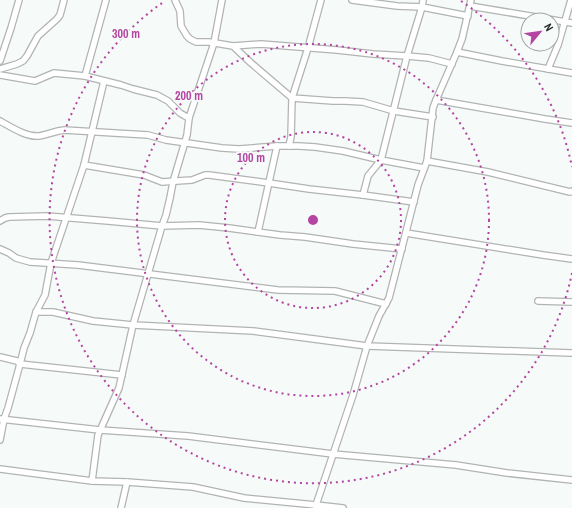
<svg xmlns="http://www.w3.org/2000/svg" width="572" height="508" viewBox="0 0 572 508" font-family="'Archivo Narrow',sans-serif">
<style>
.lines{fill:none;stroke-linecap:round;stroke-linejoin:round}
.street-casing{stroke:#b1b4b3;stroke-width:8}
.street{stroke:#fff;stroke-width:5.5}
.ring{fill:none;stroke:#b445a3;stroke-width:2;stroke-dasharray:2 4}
.centre{fill:#b445a3;stroke:#f6faf8;stroke-width:2}
.ring-label{font-size:12px;text-anchor:middle;font-weight:bold;fill:#b445a3;stroke:#f6faf8;stroke-width:4;stroke-linejoin:round;paint-order:stroke}
</style>
<rect width="100%" height="100%" fill="#f6faf8"/>
<g class="lines">
<defs>
<g id="street">
<polyline points="175,0 180,11 181,26 187,36 190,39 196,42 209,42 233,46 251,63 292,98 291,137 289,146"/>
<polyline points="321,0 308,48 292,98 333,101 345,101 363,102 394,111 433,117"/>
<polyline points="352,0 397,6 422,7 468,16"/>
<polyline points="470,6 572,23"/>
<polyline points="233,46 261,44 337,50 373,54 407,56 429,58 452,64"/>
<polyline points="457,52 502,61 572,73"/>
<polyline points="0,61 11,28 19,0"/>
<polyline points="0,69 17,64 23,61 27,56 38,36 57,19 60,15 64,0"/>
<polyline points="548,69 558,45 571,0"/>
<polyline points="0,75 35,81 54,73 85,76 121,85 133,89 157,95 168,101 180,113 185,116 189,118 187,135 173,182 170,198 166,215 162,226 133,325 119,388 98,435 92,481"/>
<polyline points="85,76 106,0"/>
<polyline points="436,100 545,119 572,123"/>
<polyline points="189,118 214,43 222,0"/>
<path d="M0,121C11,127 26,137 39,136C47,135 55,131 64,130L148,135L166,140L222,148L239,149L277,146H299L315,147L343,151L381,160L424,168"/>
<polyline points="427,161 488,172 570,192 572,191"/>
<polyline points="84,165 144,175 162,182 192,180 205,175 209,175 269,183 309,189 363,195 414,202"/>
<polyline points="363,195 368,176 381,160 407,56 422,7 423,0"/>
<polyline points="0,221 5,218 9,217 47,216 108,221 162,226 199,225 229,228 280,235 305,237 353,244 402,249"/>
<polyline points="258,232 277,146"/>
<polyline points="406,233 543,255 572,259"/>
<polyline points="0,249 9,253 16,258 30,262 78,265 278,290 335,291 386,304"/>
<polyline points="538,301 572,302"/>
<polyline points="36,312 53,312 93,321 133,325 253,331 367,346 572,353"/>
<polyline points="0,357 17,361 20,364 122,375"/>
<polyline points="0,419 100,430 188,436 333,454 456,465 507,473 572,480"/>
<polyline points="0,440 4,419 8,408 20,364 24,348 30,333 36,312 45,295 51,263 84,165 104,81"/>
<polyline points="0,469 92,481 127,482 193,487 244,498 316,505 353,395 367,346 379,316 389,298 418,185 427,161 433,108 436,100 457,52 462,39 471,0"/>
<polyline points="121,508 127,482"/>
<polyline points="316,508 316,505 343,508"/>
</g>
</defs>
<use href="#street" class="street-casing"/>
<use href="#street" class="street"/>
</g>
<g class="ring">
<circle cx="313" cy="220" r="88"/>
<circle cx="313" cy="220" r="176"/>
<path d="M572 273A264 264 0 1 1 165 1M461 1A264 264 0 0 1 572 167"/>
</g>
<circle cx="313" cy="220" r="6" class="centre"/>
<g class="ring-label">
<text x="126" y="38">300 m</text>
<text x="189" y="100">200 m</text>
<text x="251" y="162">100 m</text>
</g>
<g transform="translate(540 32) rotate(61)"><circle r="19" fill="#f6faf8" stroke="#a2a5a3"/>
<path d="M0-3L7 15L0 10L-7 15Z" fill="#b445a3"/>
<text y="-6" font-size="11" font-weight="bold" text-anchor="middle" fill="#242524">N</text>
</g>
</svg>
